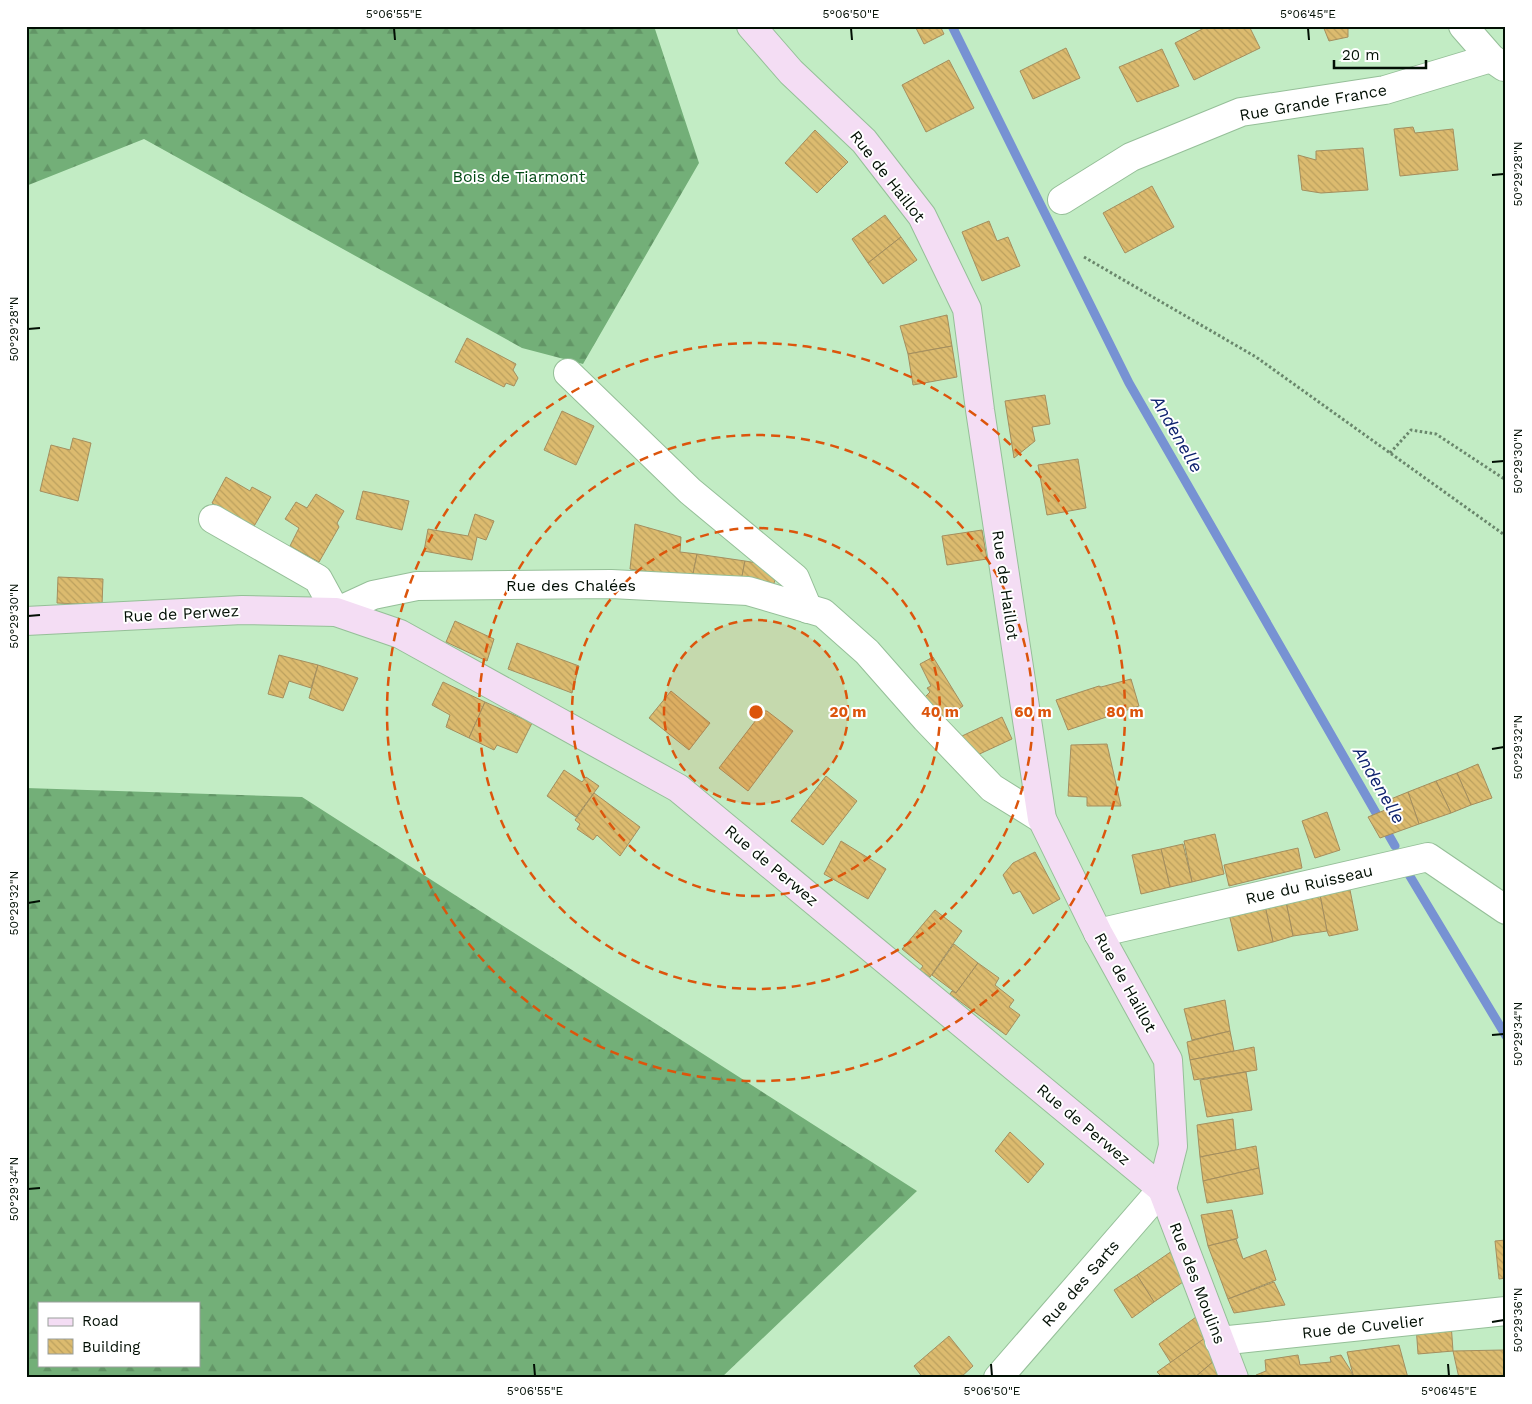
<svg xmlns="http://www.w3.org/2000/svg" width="1532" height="1404" viewBox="0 0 1532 1404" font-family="'Work Sans',sans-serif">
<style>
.forest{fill:url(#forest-firs);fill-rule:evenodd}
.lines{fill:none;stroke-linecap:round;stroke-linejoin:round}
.stream{stroke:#7792d3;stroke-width:9}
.building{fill:url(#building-back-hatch);stroke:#a48e5e}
.street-casing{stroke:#95bf98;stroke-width:30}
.secondary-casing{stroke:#95bf98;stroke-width:30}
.path{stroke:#6a876c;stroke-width:3;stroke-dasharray:2.5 2.5;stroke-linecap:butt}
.street{stroke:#fff;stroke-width:28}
.secondary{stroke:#f4ddf4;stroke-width:28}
.ticks{fill:none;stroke:#020f04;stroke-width:2}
.ring{fill:none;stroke:#dc550c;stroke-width:2.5;stroke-dasharray:9 6}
.labels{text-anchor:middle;stroke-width:4;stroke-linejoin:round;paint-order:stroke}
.street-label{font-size:16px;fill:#020f04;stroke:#fff}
.park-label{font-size:16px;fill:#034a15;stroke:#fff}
.water-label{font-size:18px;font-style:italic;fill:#10246f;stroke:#fff}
.centre{fill:#dc550c;stroke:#fff;stroke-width:2.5}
.ring-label{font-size:15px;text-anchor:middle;font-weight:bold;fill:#dc550c;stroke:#fff;stroke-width:4;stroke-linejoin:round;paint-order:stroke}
.neatline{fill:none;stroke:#020f04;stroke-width:2}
.ticks-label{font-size:12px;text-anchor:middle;fill:#020f04}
</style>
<defs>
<pattern id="forest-firs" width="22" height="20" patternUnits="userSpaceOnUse" patternTransform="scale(1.25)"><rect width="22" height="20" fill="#73af78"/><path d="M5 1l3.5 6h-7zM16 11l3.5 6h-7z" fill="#629566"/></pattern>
<pattern id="building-back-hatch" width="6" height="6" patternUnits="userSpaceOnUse" patternTransform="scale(1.25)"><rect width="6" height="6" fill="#dcbb6f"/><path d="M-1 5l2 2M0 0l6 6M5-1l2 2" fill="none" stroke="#bba05e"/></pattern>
</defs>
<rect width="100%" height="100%" fill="#c2ecc4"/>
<g class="forest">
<polygon points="26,26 654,26 699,163 583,364 522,348 144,139 26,186"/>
<path d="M26,788L302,797L917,1191L721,1378H26ZM39,1303H199V1365H39Z"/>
</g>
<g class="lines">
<g class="stream">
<polyline points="952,26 1129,383 1395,846"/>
<polyline points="1405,868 1506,1036"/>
</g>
</g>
<g class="building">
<polygon points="915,26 940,26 944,34 924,44"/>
<polygon points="1208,26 1249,26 1260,48 1194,80 1175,43"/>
<polygon points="1323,26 1348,26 1348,37 1329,41"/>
<polygon points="1066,48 1080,78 1033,99 1020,71"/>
<polygon points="1162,49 1179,86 1137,102 1119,67"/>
<polygon points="949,60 974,108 926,132 902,85"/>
<polygon points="1413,127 1415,133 1453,129 1458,170 1400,176 1394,129"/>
<polygon points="815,130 848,162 817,193 785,163"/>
<polygon points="1363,148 1368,190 1321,193 1302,190 1298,155 1316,160 1316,151"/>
<polygon points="1152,186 1174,227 1125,253 1103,213"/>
<polygon points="885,215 901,237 868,263 852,239"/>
<polygon points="989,221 997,241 1008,237 1020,266 982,281 962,232"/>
<polygon points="901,237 917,260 883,284 868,263"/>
<polygon points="947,315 952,346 908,354 900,326"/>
<polygon points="467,338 516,364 513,370 518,378 514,386 506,383 504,387 455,362"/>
<polygon points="952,346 957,377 913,385 908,354"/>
<polygon points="1045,395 1050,424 1032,427 1035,441 1014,458 1005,401"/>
<polygon points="562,411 594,426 576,465 544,450"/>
<polygon points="73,438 91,443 78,501 40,491 51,445 70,450"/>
<polygon points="1078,459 1086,508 1047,515 1038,465"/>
<polygon points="226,477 250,491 252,487 271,497 253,528 212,503"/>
<polygon points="363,491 409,501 402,530 356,519"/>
<polygon points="316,494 344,511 337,523 339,527 319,562 290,546 299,528 285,519 296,502 307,508"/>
<polygon points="475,514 494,521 486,540 477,537 472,560 424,551 428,529 468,536"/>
<polygon points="635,524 681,537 680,552 697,554 692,579 630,569"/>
<polygon points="982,530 987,559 947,565 942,536"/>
<polygon points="697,554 745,561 740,586 692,579"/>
<polygon points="745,561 763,564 777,573 772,590 740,586"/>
<polygon points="58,577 103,579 102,605 57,603"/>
<polygon points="455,621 494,639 487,661 446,642"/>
<polygon points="517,643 579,666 572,693 508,669"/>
<polygon points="279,655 318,665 311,688 289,681 283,698 268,694"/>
<polygon points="933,657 963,706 942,721 924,698 930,692 927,688 931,686 920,664"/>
<polygon points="318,665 358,678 343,711 309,698"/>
<polygon points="1131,679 1139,706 1068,730 1056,700 1099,686 1101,687"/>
<polygon points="443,682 485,702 469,738 446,727 450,715 432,705"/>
<polygon points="671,691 710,723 689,750 649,718"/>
<polygon points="485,702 532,723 517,753 497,745 494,750 469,738"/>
<polygon points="763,711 767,711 793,731 748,791 719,768"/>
<polygon points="1002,717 1012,739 973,757 962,736"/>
<polygon points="1107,744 1121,806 1087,806 1087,797 1068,796 1071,745"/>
<polygon points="1478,764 1492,798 1471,805 1457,773"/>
<polygon points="564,770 582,782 586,777 599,786 576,817 547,796"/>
<polygon points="1457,773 1471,805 1451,813 1436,781"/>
<polygon points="826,776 857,801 823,845 791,821"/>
<polygon points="1436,781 1451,813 1419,824 1408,792"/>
<polygon points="1408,792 1419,824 1380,838 1368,817 1390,808 1386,801"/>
<polygon points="594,793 640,827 620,856 597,835 593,840 577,829 580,824 575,820"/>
<polygon points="1327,812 1340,850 1315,858 1302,821"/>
<polygon points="1215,834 1224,874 1192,882 1184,841"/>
<polygon points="841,841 886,869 868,899 824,874"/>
<polygon points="1183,844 1192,882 1170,887 1161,849"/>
<polygon points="1298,848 1302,868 1229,886 1224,865"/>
<polygon points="1161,849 1170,887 1141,894 1132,855"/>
<polygon points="1035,852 1060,899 1033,914 1020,891 1013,894 1003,875 1013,863"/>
<polygon points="1350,890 1358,930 1329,936 1327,931 1320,895"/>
<polygon points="1320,895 1327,931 1293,936 1286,902"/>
<polygon points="1286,902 1293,936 1273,942 1265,906"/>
<polygon points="1265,906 1273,942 1238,951 1229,914"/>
<polygon points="935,910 962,931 930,977 920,970 923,966 902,949"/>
<polygon points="954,944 978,963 956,993 932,975"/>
<polygon points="978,963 999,978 995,985 1014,1000 1009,1007 1020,1015 1006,1035 950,994 952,991 956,993"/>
<polygon points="1225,1000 1230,1031 1192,1040 1184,1009"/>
<polygon points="1230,1031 1234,1051 1190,1060 1187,1042"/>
<polygon points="1254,1047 1257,1070 1194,1080 1190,1060"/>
<polygon points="1246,1072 1252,1110 1207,1117 1200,1080"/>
<polygon points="1233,1119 1236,1150 1200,1157 1197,1125"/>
<polygon points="1010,1132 1044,1164 1028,1183 995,1151"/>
<polygon points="1256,1146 1259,1168 1203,1181 1200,1157"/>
<polygon points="1259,1168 1263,1194 1207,1203 1203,1181"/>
<polygon points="1232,1210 1238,1238 1208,1246 1201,1215"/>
<polygon points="1236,1239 1243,1259 1266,1250 1276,1280 1228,1299 1208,1246"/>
<polygon points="1506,1240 1506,1278 1499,1279 1495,1241"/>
<polygon points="1172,1251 1183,1282 1154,1302 1137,1275"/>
<polygon points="1137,1275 1154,1302 1132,1318 1114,1290"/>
<polygon points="1274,1282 1285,1305 1234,1313 1228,1299"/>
<polygon points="1196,1317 1205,1338 1171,1363 1159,1344"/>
<polygon points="1451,1323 1453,1351 1418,1354 1416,1325"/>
<polygon points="949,1336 973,1366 960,1378 923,1378 914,1366"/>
<polygon points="1205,1338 1214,1361 1194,1378 1163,1378 1157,1372"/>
<polygon points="1399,1345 1408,1378 1354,1378 1347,1352"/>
<polygon points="1503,1350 1506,1364 1506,1378 1459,1378 1453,1351"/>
<polygon points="1298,1355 1300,1365 1331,1362 1330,1357 1341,1355 1351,1371 1354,1378 1257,1378 1256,1375 1266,1371 1265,1360"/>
<polygon points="1214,1361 1220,1378 1194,1378"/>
</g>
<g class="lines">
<defs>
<g id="street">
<polyline points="1463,26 1491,58 1504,67"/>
<polyline points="1062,200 1131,157 1241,112 1385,90 1491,58"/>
<polyline points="568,373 690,491 795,578 808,609"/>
<polyline points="213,519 318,579 336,612 373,595 417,586 611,584 748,591 823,613 867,652 926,719 992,788 1042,819"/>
<polyline points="1098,933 1428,857 1506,910"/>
<polyline points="1219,1341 1506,1311"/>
<polyline points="998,1378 1162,1189"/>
</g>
<g id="secondary">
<polyline points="751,26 791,72 864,141 922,216 967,309 980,410 1042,819 1098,933 1168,1060 1173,1146 1162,1189"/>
<polyline points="26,621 242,610 336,612 400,634 678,788 1162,1189"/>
<polyline points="1162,1189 1234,1378"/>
</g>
</defs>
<use href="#street" class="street-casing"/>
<use href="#secondary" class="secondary-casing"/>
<g class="path">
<polyline points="1084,257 1256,357 1506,536"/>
<polyline points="1390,453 1411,430 1436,434 1506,480"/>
</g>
<use href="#street" class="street"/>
<use href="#secondary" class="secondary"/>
</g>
<path class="ticks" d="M394,28L395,40M851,28L852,40M1308,28L1309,40M1492,175L1504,174M28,329L40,328M1492,462L1504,461M28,616L40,615M1492,749L1504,747M28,903L40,901M1492,1035L1504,1034M28,1189L40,1188M1492,1322L1504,1320M534,1364L535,1376M991,1364L992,1376M1448,1364L1449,1376"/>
<circle cx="756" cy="712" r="92" fill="#dc550c" fill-opacity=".12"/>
<g class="ring">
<circle cx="756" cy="712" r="92"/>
<circle cx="756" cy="712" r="184"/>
<circle cx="756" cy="712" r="277"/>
<circle cx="756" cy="712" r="369"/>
</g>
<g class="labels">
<g class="street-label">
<text transform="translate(1313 102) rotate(-10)" y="6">Rue Grande France</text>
<text transform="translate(888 176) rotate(52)" y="6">Rue de Haillot</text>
<text x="571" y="591">Rue des Chalées</text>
<text transform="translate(1006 585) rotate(82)" y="6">Rue de Haillot</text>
<text transform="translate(181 613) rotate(-3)" y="6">Rue de Perwez</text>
<text transform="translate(772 865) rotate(40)" y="6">Rue de Perwez</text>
<text transform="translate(1309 884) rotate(-13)" y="6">Rue du Ruisseau</text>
<text transform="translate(1126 982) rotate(61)" y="6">Rue de Haillot</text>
<text transform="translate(1084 1124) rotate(40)" y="6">Rue de Perwez</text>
<text transform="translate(1080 1283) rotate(-49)" y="6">Rue des Sarts</text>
<text transform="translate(1198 1283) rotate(69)" y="6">Rue des Moulins</text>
<text transform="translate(1363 1326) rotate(-6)" y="6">Rue de Cuvelier</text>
</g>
<g class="park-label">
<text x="519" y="182">Bois de Tiarmont</text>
</g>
<g class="water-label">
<text transform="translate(1177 434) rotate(60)" y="6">Andenelle</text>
<text transform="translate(1379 785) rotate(60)" y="6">Andenelle</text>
</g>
</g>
<circle cx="756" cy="712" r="8" class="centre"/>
<g class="ring-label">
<text x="848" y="717">20 m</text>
<text x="940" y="717">40 m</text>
<text x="1033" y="717">60 m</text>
<text x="1125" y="717">80 m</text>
</g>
<rect width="1532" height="1404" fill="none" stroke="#ffffff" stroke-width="55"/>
<rect x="38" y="1302" width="162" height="65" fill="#ffffff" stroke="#9a9f9b"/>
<rect x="48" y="1318" width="25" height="8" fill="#f4ddf4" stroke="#9a9f9b"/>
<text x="82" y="1326" font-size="15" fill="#020f04">Road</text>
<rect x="48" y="1339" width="25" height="15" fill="url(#building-back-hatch)" stroke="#9a9f9b"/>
<text x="82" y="1352" font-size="15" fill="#020f04">Building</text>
<path d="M1334 60v8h92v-8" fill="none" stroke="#020f04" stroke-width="2.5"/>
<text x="1342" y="60" font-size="15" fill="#020f04" stroke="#ffffff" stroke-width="4" paint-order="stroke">20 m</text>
<rect x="28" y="28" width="1476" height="1348" class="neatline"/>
<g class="ticks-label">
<text x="394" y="18">5°06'55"E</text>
<text x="851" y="18">5°06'50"E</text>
<text x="1308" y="18">5°06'45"E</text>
<text transform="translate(1518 174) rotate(-90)" y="4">50°29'28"N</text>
<text transform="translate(14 329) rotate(-90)" y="4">50°29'28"N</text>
<text transform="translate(1518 461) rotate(-90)" y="4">50°29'30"N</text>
<text transform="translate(14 616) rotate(-90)" y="4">50°29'30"N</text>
<text transform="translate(1518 747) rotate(-90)" y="4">50°29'32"N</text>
<text transform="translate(14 903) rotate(-90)" y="4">50°29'32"N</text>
<text transform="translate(1518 1034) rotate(-90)" y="4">50°29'34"N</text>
<text transform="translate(14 1189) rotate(-90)" y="4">50°29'34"N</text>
<text transform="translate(1518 1320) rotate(-90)" y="4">50°29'36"N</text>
<text x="535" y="1395">5°06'55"E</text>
<text x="992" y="1395">5°06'50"E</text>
<text x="1449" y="1395">5°06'45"E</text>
</g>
</svg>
